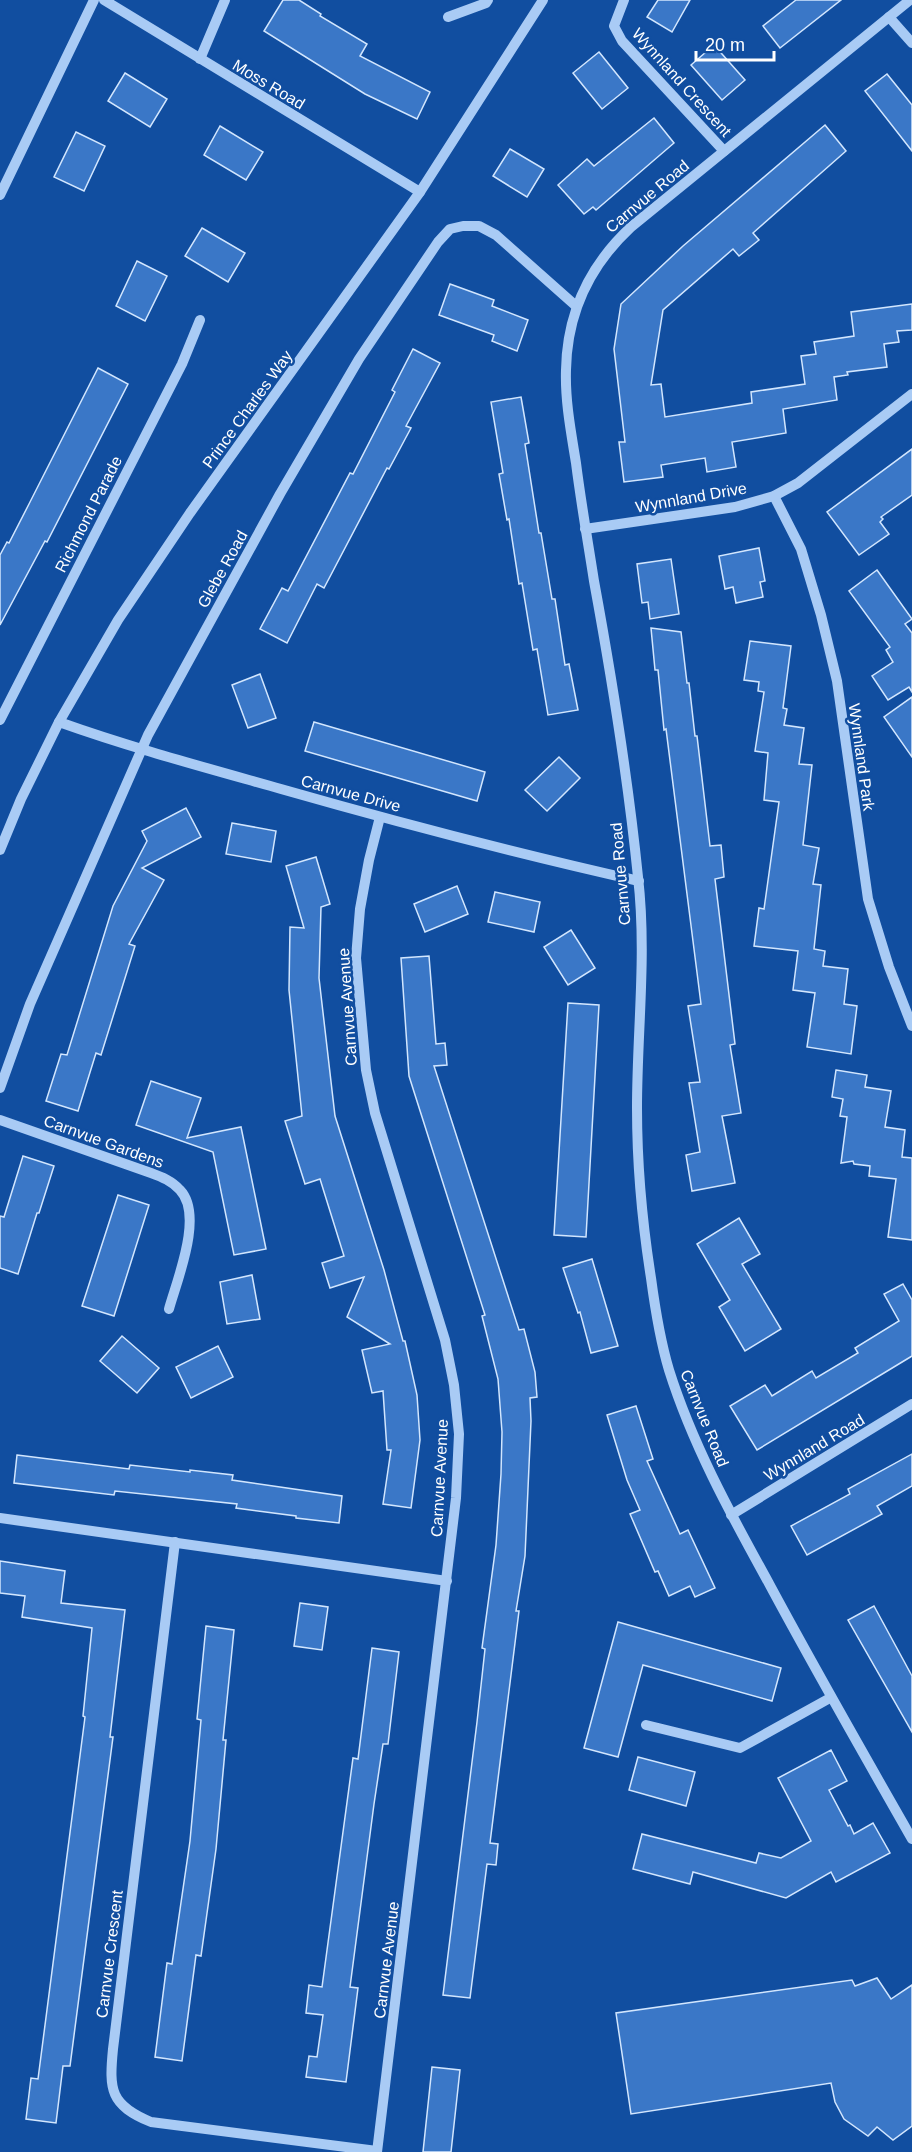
<svg xmlns="http://www.w3.org/2000/svg" width="912" height="2152" viewBox="0 0 912 2152" font-family="Helvetica,sans-serif">
<style>
.building{fill:#3a77c7;stroke:#d2e6fe;stroke-width:1.5}
.lines{fill:none;stroke-linecap:round;stroke-linejoin:round}
.minor{stroke:#a9cbf5;stroke-width:10}
.labels{text-anchor:middle;stroke-width:5;stroke-linejoin:round;paint-order:stroke}
.street-label{font-size:16px;fill:#fff;stroke:#114ea0}
</style>
<rect width="100%" height="100%" fill="#114ea0"/>
<g class="building">
<polygon points="283,0 299,0 321,14 320,16 367,44 360,56 430,92 417,119 365,94 264,31"/>
<polygon points="658,0 690,0 672,32 647,17"/>
<polygon points="796,0 841,0 780,48 763,26"/>
<polygon points="714,45 745,80 722,100 691,65"/>
<polygon points="599,52 628,88 602,109 573,73"/>
<polygon points="125,73 167,99 150,127 108,101"/>
<polygon points="887,74 912,105 912,151 865,91"/>
<polygon points="654,118 674,143 596,210 593,207 584,214 558,185 587,159 594,166"/>
<polygon points="825,125 846,151 753,233 759,240 739,256 733,249 663,310 651,385 661,384 665,417 752,403 751,392 805,384 801,356 816,354 814,342 854,336 851,312 912,304 912,330 897,331 899,342 884,344 887,367 847,372 848,375 834,377 837,400 783,409 786,433 732,442 736,467 707,472 705,458 661,465 663,477 624,482 619,442 625,442 614,349 621,304 683,246"/>
<polygon points="220,126 263,152 246,180 204,155"/>
<polygon points="76,132 105,146 84,191 54,177"/>
<polygon points="510,149 544,169 527,197 493,176"/>
<polygon points="202,228 245,253 228,282 185,256"/>
<polygon points="137,261 167,276 145,321 116,306"/>
<polygon points="450,284 494,300 492,306 528,320 517,351 492,341 494,335 439,315"/>
<polygon points="413,349 440,363 406,426 411,428 389,469 387,468 324,588 317,584 287,643 260,629 282,588 288,591 350,473 353,474 395,392 392,390"/>
<polygon points="98,368 128,384 47,542 45,541 0,625 0,555 7,542 9,543 29,504"/>
<polygon points="521,397 529,443 525,444 539,533 541,533 552,599 555,599 565,665 569,664 578,710 548,715 537,649 533,650 522,583 519,584 509,519 507,520 499,474 503,473 491,402"/>
<polygon points="912,449 912,495 881,517 883,519 880,522 889,534 859,555 827,512"/>
<polygon points="759,548 765,581 760,582 763,597 736,603 733,587 725,589 719,556"/>
<polygon points="671,559 679,614 650,619 648,602 642,603 637,564"/>
<polygon points="877,570 912,619 905,624 912,633 912,692 909,687 888,700 872,676 893,662 886,650 890,647 849,591"/>
<polygon points="651,628 681,632 687,683 689,683 695,736 697,736 710,846 721,845 724,877 715,879 735,1044 730,1045 741,1113 722,1116 735,1183 692,1191 686,1155 700,1152 689,1083 700,1082 688,1006 701,1004 666,729 664,730 658,670 655,670"/>
<polygon points="750,641 791,646 783,708 787,709 784,725 804,728 799,764 812,765 803,845 819,848 813,884 821,885 814,949 825,951 823,966 848,969 844,1004 857,1006 851,1054 807,1047 815,993 793,990 798,951 754,946 759,908 764,909 779,802 764,800 768,753 755,751 764,692 758,691 759,682 744,680"/>
<polygon points="260,674 276,718 248,728 232,685"/>
<polygon points="912,697 912,757 884,717"/>
<polygon points="314,722 485,772 477,801 305,751"/>
<polygon points="559,757 580,778 547,811 525,790"/>
<polygon points="186,808 201,837 142,868 164,880 129,944 135,946 101,1055 96,1053 78,1111 46,1101 61,1054 67,1055 113,906 147,841 142,831"/>
<polygon points="232,823 276,831 271,862 226,854"/>
<polygon points="316,857 330,904 321,907 319,978 335,1116 384,1270 403,1341 405,1341 417,1395 420,1440 411,1508 383,1504 391,1450 387,1450 383,1391 372,1393 362,1350 390,1344 347,1317 364,1277 330,1288 322,1263 344,1256 320,1179 305,1184 285,1121 302,1116 289,990 290,927 304,928 286,866"/>
<polygon points="457,886 468,914 425,932 414,904"/>
<polygon points="495,892 540,902 534,932 488,922"/>
<polygon points="571,930 595,968 568,985 544,947"/>
<polygon points="429,956 436,1044 445,1043 447,1065 434,1066 519,1330 524,1329 535,1372 537,1397 530,1398 531,1421 525,1556 516,1611 519,1611 490,1843 498,1844 496,1865 487,1864 470,1998 443,1995 477,1722 485,1649 482,1648 496,1545 501,1474 502,1432 498,1379 482,1316 485,1315 409,1076 401,958"/>
<polygon points="568,1003 599,1005 586,1237 554,1235"/>
<polygon points="836,1070 867,1075 865,1087 891,1091 885,1127 905,1130 902,1157 912,1158 912,1240 888,1237 896,1179 869,1176 870,1166 854,1164 853,1161 841,1163 847,1117 840,1116 843,1099 832,1097"/>
<polygon points="151,1081 201,1098 187,1138 241,1127 266,1249 234,1255 213,1152 136,1125"/>
<polygon points="23,1156 54,1166 39,1213 37,1213 18,1274 0,1268 0,1216 4,1217"/>
<polygon points="118,1195 149,1205 114,1316 82,1306"/>
<polygon points="739,1218 760,1254 742,1264 781,1329 745,1351 719,1307 730,1300 697,1244"/>
<polygon points="592,1259 618,1346 591,1353 580,1312 578,1313 563,1268"/>
<polygon points="252,1275 260,1319 227,1324 220,1282"/>
<polygon points="903,1284 912,1300 912,1356 757,1450 730,1406 765,1385 772,1396 812,1371 816,1378 858,1353 855,1348 899,1321 884,1294"/>
<polygon points="122,1336 159,1368 137,1393 100,1361"/>
<polygon points="218,1346 233,1377 191,1398 176,1367"/>
<polygon points="636,1406 653,1459 647,1461 680,1534 688,1530 715,1588 695,1597 690,1586 669,1596 658,1571 655,1572 630,1514 640,1510 627,1480 607,1415"/>
<polygon points="912,1454 912,1486 877,1506 882,1514 807,1555 791,1526 850,1494 848,1489"/>
<polygon points="17,1455 129,1469 130,1465 190,1472 190,1470 233,1475 232,1480 342,1496 339,1523 296,1518 296,1516 236,1508 237,1504 115,1491 114,1495 14,1483"/>
<polygon points="0,1561 65,1571 61,1603 125,1610 110,1737 113,1737 70,2066 63,2066 56,2123 26,2119 31,2078 38,2079 85,1717 83,1716 92,1628 22,1617 25,1596 0,1593"/>
<polygon points="300,1603 328,1607 322,1650 294,1646"/>
<polygon points="874,1606 912,1676 912,1732 848,1620"/>
<polygon points="618,1622 781,1668 772,1701 643,1665 618,1757 584,1748"/>
<polygon points="206,1626 234,1630 223,1740 226,1740 216,1849 201,1956 196,1955 182,2061 155,2057 167,1963 172,1964 190,1841 201,1720 197,1719"/>
<polygon points="372,1648 399,1652 388,1744 383,1744 374,1804 350,1987 358,1988 346,2082 306,2077 309,2056 317,2057 323,2015 306,2013 309,1985 322,1987 353,1758 358,1759"/>
<polygon points="831,1750 847,1781 829,1790 848,1826 850,1825 854,1834 873,1823 890,1853 836,1882 831,1872 786,1898 693,1872 690,1884 633,1869 642,1834 756,1863 759,1853 781,1858 811,1841 778,1778"/>
<polygon points="638,1757 695,1772 686,1806 629,1790"/>
<polygon points="877,1978 891,1999 912,1985 912,2126 893,2140 877,2127 868,2136 844,2119 835,2102 831,2083 631,2114 616,2013 852,1980 855,1986"/>
<polygon points="432,2067 460,2070 451,2152 423,2152"/>
</g>
<g class="lines">
<g class="minor">
<polyline points="104,0 420,192"/>
<polyline points="624,0 614,26 622,41 724,151"/>
<path d="M910,0L631,227C589,266 567,312 566,370C565,401 571,432 576,463C581,503 588,542 594,581C612,679 628,778 638,877C647,954 637,1031 637,1108C637,1165 642,1221 651,1278C655,1308 660,1340 669,1370C692,1443 729,1511 766,1578C813,1666 863,1753 912,1839"/>
<polyline points="448,17 486,3 488,0"/>
<polyline points="889,17 912,43"/>
<polyline points="200,59 225,0"/>
<polyline points="0,195 94,0"/>
<polyline points="774,496 801,549 821,615 837,681 868,899 889,967 912,1026"/>
<polyline points="585,529 735,507 774,496 798,483 912,394"/>
<polyline points="0,720 182,364 200,320"/>
<path d="M59,722C132,748 207,768 281,789C400,823 519,854 639,881"/>
<polyline points="0,850 21,799 59,722 118,620 190,513 420,192 543,0"/>
<polyline points="0,1088 30,1004 148,735 280,494 359,359 438,242 450,229 463,226 479,226 496,235 576,306"/>
<path d="M0,1120L151,1173C162,1177 172,1181 180,1190C204,1215 177,1280 169,1309"/>
<polyline points="731,1515 912,1404"/>
<polyline points="0,1518 447,1581"/>
<path d="M175,1542L113,2049C109,2090 110,2105 151,2122L377,2151"/>
<polyline points="646,1725 740,1748 830,1698"/>
<polyline points="377,2152 456,1498 459,1434 454,1385 445,1340 375,1113 366,1070 356,958 360,909 369,860 380,817"/>
</g>
</g>
<g class="labels">
<g class="street-label">
<text transform="translate(682 82) rotate(48)" y="6">Wynnland Crescent</text>
<text transform="translate(269 84) rotate(31)" y="6">Moss Road</text>
<text transform="translate(647 196) rotate(-40)" y="6">Carnvue Road</text>
<text transform="translate(247 409) rotate(-54)" y="6">Prince Charles Way</text>
<text transform="translate(691 497) rotate(-10)" y="6">Wynnland Drive</text>
<text transform="translate(88 514) rotate(-63)" y="6">Richmond Parade</text>
<text transform="translate(222 569) rotate(-61)" y="6">Glebe Road</text>
<text transform="translate(862 757) rotate(82)" y="6">Wynnland Park</text>
<text transform="translate(351 793) rotate(15)" y="6">Carnvue Drive</text>
<text transform="translate(620 874) rotate(-95)" y="6">Carnvue Road</text>
<text transform="translate(347 1007) rotate(-94)" y="6">Carnvue Avenue</text>
<text transform="translate(104 1141) rotate(20)" y="6">Carnvue Gardens</text>
<text transform="translate(705 1418) rotate(68)" y="6">Carnvue Road</text>
<text transform="translate(814 1447) rotate(-31)" y="6">Wynnland Road</text>
<text transform="translate(439 1478) rotate(-87)" y="6">Carnvue Avenue</text>
<text transform="translate(109 1954) rotate(-83)" y="6">Carnvue Crescent</text>
<text transform="translate(386 1960) rotate(-83)" y="6">Carnvue Avenue</text>
</g>
</g>
<path d="M696 51v9h78v-9" fill="none" stroke="#ffffff" stroke-width="3"/>
<text x="705" y="51" font-size="18" fill="#ffffff" stroke="#114ea0" stroke-width="4.5" paint-order="stroke">20 m</text>
</svg>
